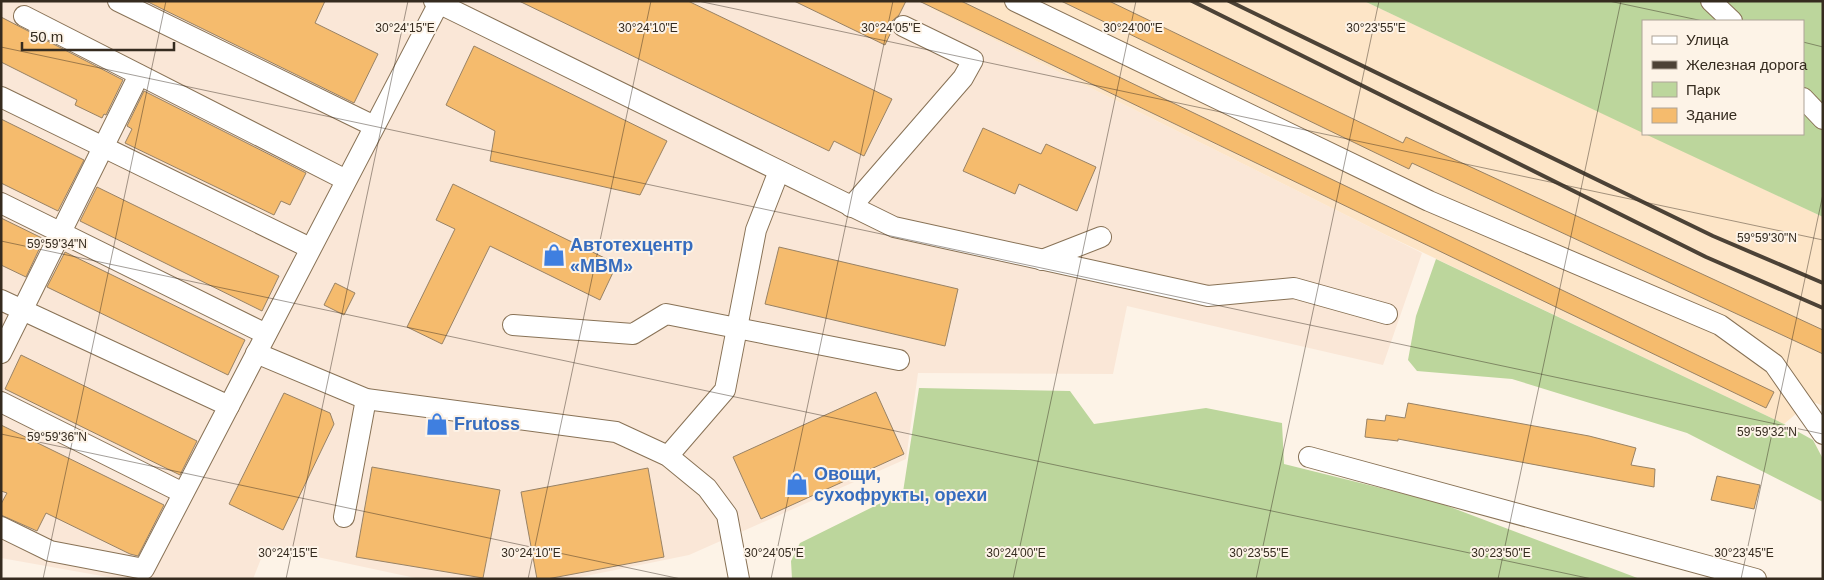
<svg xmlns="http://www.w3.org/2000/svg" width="1824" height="580" viewBox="0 0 1824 580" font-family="Helvetica,sans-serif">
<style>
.commercial{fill:#fae7d7}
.built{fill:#fde5c7}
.green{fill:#bcd69c}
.building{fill:#f5bb6d;stroke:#988265}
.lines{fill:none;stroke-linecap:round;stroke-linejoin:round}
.minor-casing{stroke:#887256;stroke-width:22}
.minor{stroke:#fff;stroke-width:20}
.rail{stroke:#4c4236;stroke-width:4}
.ticks{fill:none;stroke:#352b1f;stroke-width:1;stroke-opacity:0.45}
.labels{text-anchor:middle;stroke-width:4;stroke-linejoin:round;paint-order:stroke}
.shop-label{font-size:18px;font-weight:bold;fill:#366cbe;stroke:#fdf3e7;text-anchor:start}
.ticks-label{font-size:12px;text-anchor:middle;fill:#352b1f;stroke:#fdf3e7;stroke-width:4;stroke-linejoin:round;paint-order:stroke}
</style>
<rect width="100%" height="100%" fill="#fdf3e7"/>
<polygon class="commercial" points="1,1 933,1 930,8 1422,253 1383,365 1127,306 1113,374 918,373 906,459 689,555 571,579 420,579 266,546 253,579 119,579 1,558"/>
<polygon class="built" points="933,1 1364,1 1823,217 1823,406 1811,401 1784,424 1386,235 930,8"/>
<g class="green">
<polygon points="1364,1 1823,1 1823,217 1645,134 1803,134 1803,21 1643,21 1643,133"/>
<polygon points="1436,259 1784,424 1813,440 1823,459 1823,502 1687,433 1512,379 1417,371 1408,360 1416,316"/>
<polygon points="919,388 1070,391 1094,424 1206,408 1282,423 1284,464 1437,502 1640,579 792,579 791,561 800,543 903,492"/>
</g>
<g class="building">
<polygon points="146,1 325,1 315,23 378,54 354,103"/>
<polygon points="519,1 688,1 892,99 864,156 834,141 829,151"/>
<polygon points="794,1 906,1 899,15 892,21 892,30 885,45"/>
<polygon points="919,1 961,1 1774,392 1766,408"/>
<polygon points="1061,1 1109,1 1403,143 1406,137 1823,330 1823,354 1412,163 1409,169"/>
<polygon points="1,17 123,80 106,115 104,114 102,118 75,105 77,100 1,62"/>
<polygon points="474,46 667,141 640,195 490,161 495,131 446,105"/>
<polygon points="144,91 306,173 290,205 281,201 274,215 125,143 132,129 127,126"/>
<polygon points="1,119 84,160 58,211 1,183"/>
<polygon points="983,128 1041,154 1046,144 1096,167 1077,211 1019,184 1015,194 963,171"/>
<polygon points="453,184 617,264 600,300 490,246 442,344 407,327 455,229 436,220"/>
<polygon points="97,187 279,276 262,311 80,221"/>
<polygon points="1,218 44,239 26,277 1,265"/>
<polygon points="779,247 958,289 945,346 765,304"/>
<polygon points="65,252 245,340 228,375 47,287"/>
<polygon points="335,283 355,293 344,315 324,305"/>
<polygon points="21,355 197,441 180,475 5,389"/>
<polygon points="876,392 904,454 761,519 733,457"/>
<polygon points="284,393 330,413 334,424 283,530 229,504"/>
<polygon points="1408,403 1589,436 1636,448 1631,465 1655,469 1654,487 1398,439 1398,441 1365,437 1367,419 1385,421 1386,415 1405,418"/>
<polygon points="1,425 164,505 138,556 130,554 46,513 37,531 1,515 1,504 7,493 1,491"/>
<polygon points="372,467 500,490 483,578 356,557"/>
<polygon points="648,468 664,557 547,579 537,579 521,492"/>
<polygon points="1717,476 1760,485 1754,509 1711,500"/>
</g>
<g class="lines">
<defs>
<g id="minor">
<polyline points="118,1 374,126"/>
<polyline points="434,1 894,227 1208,296 1294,288 1387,314"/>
<polyline points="1015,1 1429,201 1720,325 1774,364 1823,434"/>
<polyline points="1711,1 1732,21"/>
<polyline points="24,16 346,180"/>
<polyline points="1,97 310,248"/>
<polyline points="1803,98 1823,119"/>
<polyline points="1,203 266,334"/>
<polyline points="851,207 963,78 973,60 903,26"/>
<polyline points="1042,260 1101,237"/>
<polyline points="1,300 229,406"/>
<polyline points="513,325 633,334 666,314 899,360"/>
<polyline points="1,353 139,75"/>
<polyline points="256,353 366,399 616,432 668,456 707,488 727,515 739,579"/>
<polyline points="1,402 183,493"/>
<polyline points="668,456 725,390 756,230 779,171"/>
<polyline points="1309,457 1756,579"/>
<polyline points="344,517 366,399"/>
<polyline points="1,527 50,551 144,569 440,1"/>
</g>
</defs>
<use href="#minor" class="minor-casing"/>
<use href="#minor" class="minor"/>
<g class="rail">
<polyline points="1192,1 1706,257 1823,308"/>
<polyline points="1229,1 1713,236 1823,283"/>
</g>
</g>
<path class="ticks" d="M698,1L1823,240M1609,1L1703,21M1803,42L1823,47M1,47L1823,434M1,241L1592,579M1,434L681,579M43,579L166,1M286,579L408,1M528,579L651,1M771,579L893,1M1013,579L1136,1M1256,579L1379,1M1498,579L1621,1M1741,579L1823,194"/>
<defs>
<symbol id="shop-bare" viewBox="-9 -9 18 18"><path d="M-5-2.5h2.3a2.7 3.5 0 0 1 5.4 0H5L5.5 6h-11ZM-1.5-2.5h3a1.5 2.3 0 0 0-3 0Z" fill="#3f7fe0" stroke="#fdf3e7" stroke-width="2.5" paint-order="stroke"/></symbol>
</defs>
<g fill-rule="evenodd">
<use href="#shop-bare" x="538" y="239" width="32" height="32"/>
<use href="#shop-bare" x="421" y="408" width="32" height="32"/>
<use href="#shop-bare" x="781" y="468" width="32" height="32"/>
</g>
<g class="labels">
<g class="shop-label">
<text x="570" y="251">Автотехцентр<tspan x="570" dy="21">«МВМ»</tspan></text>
<text x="454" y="430">Frutoss</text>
<text x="814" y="480">Овощи,<tspan x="814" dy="21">сухофрукты, орехи</tspan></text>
</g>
</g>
<g class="ticks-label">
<text x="405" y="32">30°24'15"E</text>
<text x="648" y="32">30°24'10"E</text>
<text x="891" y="32">30°24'05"E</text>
<text x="1133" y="32">30°24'00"E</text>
<text x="1376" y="32">30°23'55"E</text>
<text x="1767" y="242">59°59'30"N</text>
<text x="57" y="248">59°59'34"N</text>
<text x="1767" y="436">59°59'32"N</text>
<text x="57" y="441">59°59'36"N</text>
<text x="288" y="557">30°24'15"E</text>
<text x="531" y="557">30°24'10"E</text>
<text x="774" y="557">30°24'05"E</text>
<text x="1016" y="557">30°24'00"E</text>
<text x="1259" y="557">30°23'55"E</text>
<text x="1501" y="557">30°23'50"E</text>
<text x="1744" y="557">30°23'45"E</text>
</g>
<rect width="1824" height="580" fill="none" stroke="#352b1f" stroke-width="5"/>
<rect x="1642" y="20" width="162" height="115" fill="#fdf3e7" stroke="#ada397"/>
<rect x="1652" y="36" width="25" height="8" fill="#ffffff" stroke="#ada397"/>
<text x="1686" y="45" font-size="15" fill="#352b1f">Улица</text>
<rect x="1652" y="61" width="25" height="8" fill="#4c4236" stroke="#ada397"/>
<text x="1686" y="70" font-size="15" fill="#352b1f">Железная дорога</text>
<rect x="1652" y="82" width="25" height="15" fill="#bcd69c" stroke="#ada397"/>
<text x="1686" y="95" font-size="15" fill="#352b1f">Парк</text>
<rect x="1652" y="108" width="25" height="15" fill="#f5bb6d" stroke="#ada397"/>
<text x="1686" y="120" font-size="15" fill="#352b1f">Здание</text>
<path d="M22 42v8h152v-8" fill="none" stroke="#352b1f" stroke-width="2.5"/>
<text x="30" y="42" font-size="15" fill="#352b1f" stroke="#fdf3e7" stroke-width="4" paint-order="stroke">50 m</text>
</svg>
